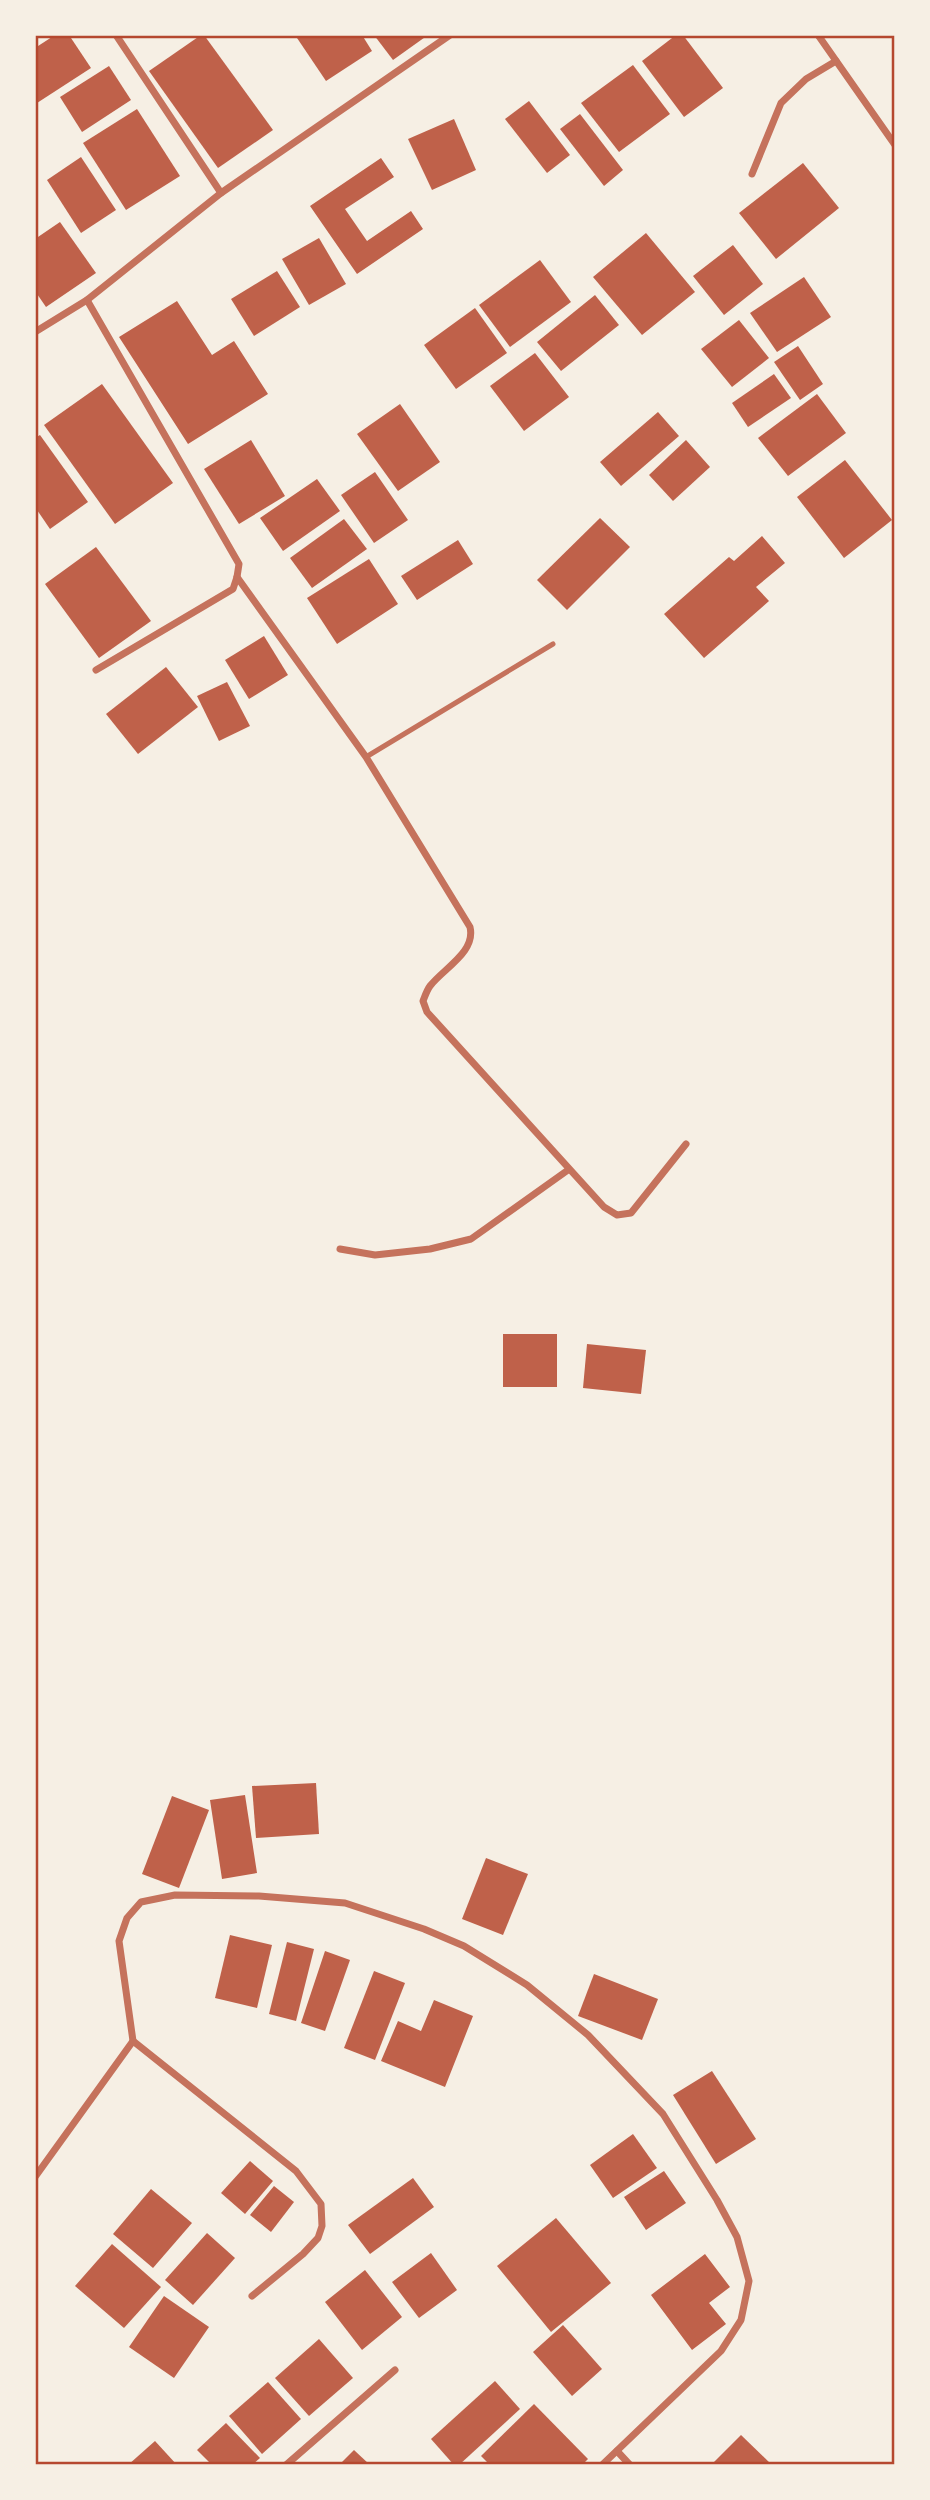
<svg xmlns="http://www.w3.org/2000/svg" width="930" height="2500" viewBox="0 0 930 2500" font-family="Figtree,sans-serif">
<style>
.building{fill:#bf614a}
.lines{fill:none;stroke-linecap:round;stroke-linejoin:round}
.service{stroke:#c5725c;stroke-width:5}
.minor{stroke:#c5725c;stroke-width:7}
.neatline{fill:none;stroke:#b5482f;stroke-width:2.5}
</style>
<rect width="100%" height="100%" fill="#f6efe4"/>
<g class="building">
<polygon points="55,35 69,35 91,68 37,103 35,48"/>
<polygon points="201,35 204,35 273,130 218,168 149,71"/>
<polygon points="295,35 362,35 372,51 326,81"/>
<polygon points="374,35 428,35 393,60"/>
<polygon points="676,35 683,35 723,88 684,117 642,61"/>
<polygon points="633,65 670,114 619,152 581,103"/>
<polygon points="109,66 131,100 82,132 60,97"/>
<polygon points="529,101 570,155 547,173 505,119"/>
<polygon points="137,109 180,176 126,210 83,143"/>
<polygon points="580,114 623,170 604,186 560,129"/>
<polygon points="454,119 476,170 432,190 408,139"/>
<polygon points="81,157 116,210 81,233 47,180"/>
<polygon points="381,158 394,177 345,209 367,241 411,211 423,229 357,274 310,206"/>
<polygon points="803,163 839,208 776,259 739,213"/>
<polygon points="60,222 96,273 46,307 35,291 35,239"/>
<polygon points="646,233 695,292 642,335 593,277"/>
<polygon points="319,238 346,284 309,305 282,259"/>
<polygon points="733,245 763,284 724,315 693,276"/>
<polygon points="540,260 571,302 510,347 479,305"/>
<polygon points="277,271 300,307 254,336 231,299"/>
<polygon points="804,277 831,317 777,352 750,313"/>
<polygon points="595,295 619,325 561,371 537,342"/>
<polygon points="177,301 212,355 234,341 268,394 188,444 119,337"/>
<polygon points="475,308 507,353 456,389 424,345"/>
<polygon points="739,320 769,358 732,387 701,349"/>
<polygon points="798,346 823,384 800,400 774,362"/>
<polygon points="535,353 569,397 524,431 490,386"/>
<polygon points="774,374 791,398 748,427 732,403"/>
<polygon points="102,384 173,483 115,524 44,425"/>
<polygon points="817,394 846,433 788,476 758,438"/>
<polygon points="400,404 440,462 398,491 357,434"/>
<polygon points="658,412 679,436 621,486 600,462"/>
<polygon points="40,435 88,502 50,529 35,507 35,438"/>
<polygon points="251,440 285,496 239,524 204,469"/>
<polygon points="686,440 710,467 673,501 649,475"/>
<polygon points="845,460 892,520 844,558 797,497"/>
<polygon points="375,472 408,520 374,543 341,495"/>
<polygon points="317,479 340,511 283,551 260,518"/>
<polygon points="600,518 630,547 567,610 537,580"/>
<polygon points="344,519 367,549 312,588 290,558"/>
<polygon points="762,536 785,563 756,587 769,601 704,658 664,614 729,557 734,561"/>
<polygon points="458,540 473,564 417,600 401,576"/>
<polygon points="96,547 151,621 99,658 45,584"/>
<polygon points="369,559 398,604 337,644 307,598"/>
<polygon points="264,636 288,675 249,699 225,660"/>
<polygon points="166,667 198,707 138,754 106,714"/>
<polygon points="227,682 250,726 219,741 197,696"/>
<rect x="503" y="1334" width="54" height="53"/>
<polygon points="587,1344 646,1350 641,1394 583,1388"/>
<polygon points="316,1783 319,1834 256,1838 252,1786"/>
<polygon points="245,1795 257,1873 222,1879 210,1800"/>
<polygon points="172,1796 209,1810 179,1888 142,1874"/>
<polygon points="486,1858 528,1874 503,1935 462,1919"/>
<polygon points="230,1935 272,1945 257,2008 215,1998"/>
<polygon points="287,1942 314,1949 296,2021 269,2014"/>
<polygon points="325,1951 350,1960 325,2031 301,2023"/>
<polygon points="374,1971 405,1983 375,2060 344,2048"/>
<polygon points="594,1974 658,1999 642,2040 578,2016"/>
<polygon points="434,2000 473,2016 445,2087 381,2061 398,2021 421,2031"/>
<polygon points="712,2071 756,2139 716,2164 673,2095"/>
<polygon points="633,2134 657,2168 613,2198 590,2165"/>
<polygon points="250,2161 273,2181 245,2214 221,2193"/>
<polygon points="664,2171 686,2203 646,2230 624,2197"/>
<polygon points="413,2178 434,2207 370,2254 348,2225"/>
<polygon points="274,2186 294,2202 271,2232 250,2215"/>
<polygon points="151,2189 192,2223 153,2268 113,2234"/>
<polygon points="556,2218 611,2283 551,2332 497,2266"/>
<polygon points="207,2233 235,2258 193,2305 165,2280"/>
<polygon points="112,2244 161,2287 124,2328 75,2286"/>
<polygon points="431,2253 457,2290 419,2318 392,2282"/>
<polygon points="705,2254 730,2287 709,2303 726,2324 692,2350 651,2295"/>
<polygon points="365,2270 402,2317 362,2350 325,2302"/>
<polygon points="164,2296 209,2327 174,2378 129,2347"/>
<polygon points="563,2325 602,2369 572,2396 533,2352"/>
<polygon points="319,2339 353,2378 309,2416 275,2378"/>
<polygon points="495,2381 520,2409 459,2465 454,2465 431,2439"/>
<polygon points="268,2382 301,2419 262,2454 229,2416"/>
<polygon points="534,2404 588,2459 582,2465 490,2465 481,2456"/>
<polygon points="226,2423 260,2458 252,2465 212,2465 197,2450"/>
<polygon points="741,2435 772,2465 711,2465"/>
<polygon points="155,2441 177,2465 128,2465"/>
<polygon points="354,2450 370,2465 339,2465"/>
</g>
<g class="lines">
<polyline class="service" points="366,757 553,644"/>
<g class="minor">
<polyline points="116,35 221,193"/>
<polyline points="818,35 895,145"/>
<polyline points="752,174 781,103 806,79 836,61"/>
<polyline points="87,300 239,564 237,577 233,589 96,670"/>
<polyline points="35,332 87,300 221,193 450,35"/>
<path d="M237,577L366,757L470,927C476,952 444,968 430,986C427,990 425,996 423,1001L427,1012L604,1207L617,1215L631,1213L686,1144"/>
<polyline points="340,1249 375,1255 430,1249 471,1239 568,1170"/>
<polyline points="133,2041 296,2171 321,2204 322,2226 318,2238 303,2254 252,2296"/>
<polyline points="35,2177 133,2041 119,1941 127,1918 141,1902 175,1895 259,1896 345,1903 424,1929 464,1946 527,1985 588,2035 663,2114 717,2200 737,2237 749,2281 741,2320 721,2351 602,2465"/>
<polyline points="617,2451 630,2465"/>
<polyline points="286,2465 395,2370"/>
</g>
</g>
<rect width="930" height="2500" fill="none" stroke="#f6efe4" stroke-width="74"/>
<rect x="37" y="37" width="856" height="2426" class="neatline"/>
</svg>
